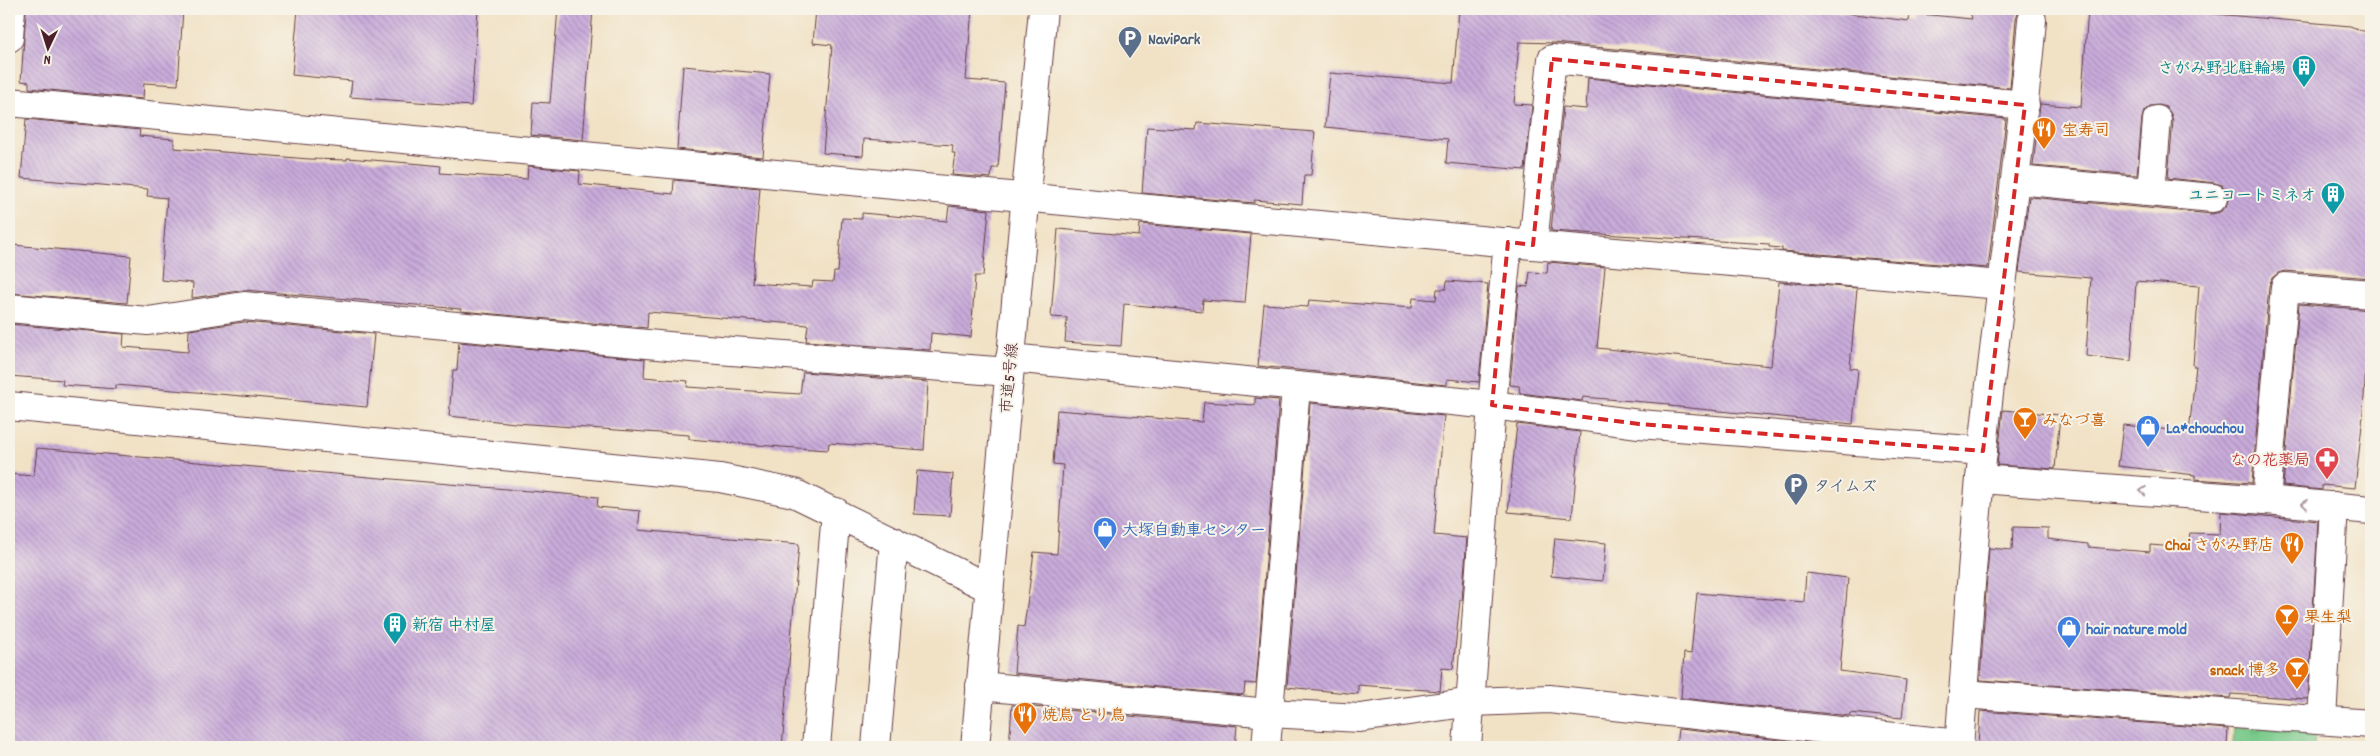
<svg xmlns="http://www.w3.org/2000/svg" width="2380" height="756" viewBox="0 0 2380 756" font-family="Dekko,'Klee One',sans-serif">
<style>
.grass{fill:url(#grass-tufts);stroke:#61745a}
.building{fill:url(#building-back-hatch)}
.lines{fill:none;stroke-linecap:round;stroke-linejoin:round}
.minor-casing{stroke:#633c42;stroke-width:30}
.minor{stroke:#fff;stroke-width:28}
.oneway{stroke:#ae9aa0}
.marked{fill:none;stroke:#d62828;stroke-width:4;stroke-dasharray:10 6;stroke-linejoin:round}
.labels{text-anchor:middle;stroke-width:4;stroke-linejoin:round;paint-order:stroke}
.service-label{font-size:16px;font-weight:bold;fill:#4e5e75;stroke:#f7f3e8;text-anchor:start}
.culture-label{font-size:16px;font-weight:bold;fill:#0d838f;stroke:#f7f3e8;text-anchor:end}
.food-label{font-size:16px;font-weight:bold;fill:#c56008;stroke:#f7f3e8;text-anchor:start}
.street-label{font-size:16px;fill:#4a1f2b;stroke:#f7f3e8}
.shop-label{font-size:16px;font-weight:bold;fill:#366cbe;stroke:#f7f3e8;text-anchor:start}
.health-label{font-size:16px;font-weight:bold;fill:#be3a42;stroke:#f7f3e8;text-anchor:end}
</style>
<defs>
<pattern id="grass-tufts" width="24" height="20" patternUnits="userSpaceOnUse" patternTransform="scale(1.25)"><rect width="24" height="20" fill="#78c98a"/><path d="M3 7l-1-3M5 7V3M7 7l1-3M15 17l-1-3M17 17v-4M19 17l1-3" fill="none" stroke="#69ac77"/></pattern>
<pattern id="building-back-hatch" width="6" height="6" patternUnits="userSpaceOnUse" patternTransform="scale(1.25)"><rect width="6" height="6" fill="#c9acdb"/><path d="M-1 5l2 2M0 0l6 6M5-1l2 2" fill="none" stroke="#a58bb2"/></pattern>
</defs>
<rect width="100%" height="100%" fill="#f7f3e8"/>
<filter id="ink" filterUnits="userSpaceOnUse"><feTurbulence type="fractalNoise" baseFrequency=".02" numOctaves="2"/><feDisplacementMap in="SourceGraphic" scale="10" xChannelSelector="R" yChannelSelector="G"/><feConvolveMatrix kernelMatrix="1 2 1 2 8 2 1 2 1" color-interpolation-filters="sRGB"/></filter>
<filter id="wash" filterUnits="userSpaceOnUse"><feTurbulence type="fractalNoise" baseFrequency=".0096" numOctaves="4" result="noise"/><feDisplacementMap in="SourceGraphic" scale="20" xChannelSelector="R" yChannelSelector="G"/><feGaussianBlur stdDeviation="1.12" result="paint"/><feColorMatrix in="noise" values="0 0 0 0 0 0 0 0 0 0 0 0 0 0 0 0 0 1.4 0 .05"/><feComposite in="paint" operator="in"/></filter>
<g filter="url(#wash)">
<rect width="100%" height="100%" fill="#f1e2c6"/>
<polygon class="grass" points="2234,726 2315,732 2314,747 2233,747"/>
<g id="blocks">
<g class="building">
<polygon points="26,9 183,9 178,85 144,83 143,99 29,88 29,82 21,81"/>
<polygon points="298,9 478,9 471,106 350,97 352,81 292,75"/>
<polygon points="558,9 593,9 583,140 531,135 533,102 550,103"/>
<polygon points="816,9 972,9 966,80 1005,83 998,168 992,168 991,178 952,175 955,153 952,153 953,145 864,139 863,156 823,153 832,45 813,43"/>
<polygon points="1459,9 1816,9 1909,21 1910,13 1972,19 1969,9 2019,9 2016,19 2010,88 1554,43 1519,42 1514,104 1532,105 1525,170 1446,163 1448,139 1325,127 1330,73 1453,83"/>
<polygon points="2088,9 2160,9 2350,26 2371,34 2371,278 2286,271 2278,273 2272,278 2269,286 2252,483 2195,479 2195,475 2118,466 2123,425 2189,432 2196,366 2193,366 2199,286 2136,281 2131,361 2086,356 2091,278 2019,272 2029,197 2212,214 2220,212 2226,207 2228,200 2227,191 2222,185 2215,183 2168,178 2173,121 2171,114 2166,107 2159,105 2150,106 2144,111 2142,118 2137,175 2033,166 2040,104 2081,107"/>
<polygon points="683,66 770,74 763,157 677,149"/>
<polygon points="1588,78 2006,119 1988,268 1782,251 1782,248 1769,247 1769,244 1551,231 1563,107 1586,109"/>
<polygon points="26,119 140,130 139,136 174,139 174,148 309,159 347,160 347,158 422,164 441,166 440,173 527,179 528,166 580,171 579,184 673,194 674,180 760,188 752,283 812,287 813,281 833,282 834,272 838,272 842,218 862,219 862,213 947,221 949,206 989,210 983,276 975,276 971,337 931,333 930,350 806,341 808,325 648,312 647,328 461,311 461,309 245,290 192,298 193,283 161,280 167,198 147,196 148,189 21,178"/>
<polygon points="1197,123 1315,132 1311,175 1304,175 1302,204 1254,200 1254,203 1142,193 1147,127 1196,130"/>
<polygon points="1140,224 1251,234 1245,303 1203,300 1202,311 1124,304 1121,346 1065,342 1067,318 1051,317 1058,229 1139,236"/>
<polygon points="13,245 131,256 127,303 9,293"/>
<polygon points="1548,262 1605,267 1597,348 1771,366 1779,282 1857,288 1850,368 1858,369 1853,424 1669,406 1669,404 1583,397 1582,401 1520,393 1519,386 1510,385 1519,286 1528,287 1530,272 1547,273"/>
<polygon points="1447,281 1488,284 1479,382 1447,379 1447,385 1258,366 1264,304 1308,307 1309,300 1412,308 1413,298 1436,300 1437,289 1446,289"/>
<polygon points="2299,304 2370,310 2362,425 2355,488 2322,485 2322,490 2283,486"/>
<polygon points="244,322 374,334 367,407 116,385 116,389 62,385 63,380 9,376 9,324 124,334 123,347 188,352 189,330"/>
<polygon points="459,342 645,359 644,377 688,381 687,387 800,394 803,372 928,382 924,450 829,443 828,450 782,447 689,439 689,435 515,423 449,416 453,370 457,370"/>
<polygon points="1255,398 1279,400 1256,684 1245,683 1244,694 1240,695 1014,673 1018,626 1024,627 1034,552 1057,554 1063,465 1053,464 1057,410 1202,422 1204,402 1255,405"/>
<polygon points="1310,403 1444,416 1434,535 1467,538 1462,600 1460,600 1453,669 1442,668 1440,691 1358,685 1358,694 1287,687"/>
<polygon points="2003,410 2060,415 2055,469 1997,465"/>
<polygon points="1517,424 1580,432 1572,518 1508,512"/>
<polygon points="37,448 598,497 597,507 640,511 638,530 799,544 782,747 9,747 9,474 34,476"/>
<polygon points="917,471 953,474 950,516 914,514"/>
<polygon points="2221,512 2318,521 2308,699 2231,694 2230,698 1980,680 1989,548 2012,550 2013,527 2048,528 2048,539 2088,544 2088,547 2150,552 2150,545 2188,548 2190,533 2220,534"/>
<polygon points="1555,538 1606,543 1603,581 1551,576"/>
<polygon points="1806,573 1848,578 1840,671 1906,680 1902,718 1850,713 1850,716 1681,698 1684,653 1691,654 1697,593 1804,602"/>
<polygon points="1012,705 1237,726 1235,747 1009,747"/>
<polygon points="1980,711 2228,729 2227,747 1978,747"/>
<polygon points="1678,729 1845,747 1676,747"/>
</g>
</g>
</g>
<g filter="url(#ink)">
<use href="#blocks" fill-opacity="0" stroke="#633c42" stroke-width="1"/>
<g class="lines">
<defs>
<g id="minor">
<polyline points="9,38 11,9"/>
<polyline points="9,102 1533,245 2001,285"/>
<polyline points="2017,180 2213,198"/>
<polyline points="2151,192 2157,120"/>
<polyline points="1533,245 1552,59 2025,105"/>
<polyline points="9,308 148,321 244,306 679,347 1009,372"/>
<polyline points="1010,358 1492,405 1639,424 1983,451"/>
<polyline points="9,406 720,478 794,493 989,588"/>
<polyline points="1980,479 2266,500 2371,510"/>
<polyline points="2266,500 2285,287 2371,294"/>
<polyline points="980,686 1269,713 1360,718 1472,702 1549,699 1959,744"/>
<polyline points="1963,694 2371,724"/>
<polyline points="2322,720 2334,506"/>
<polyline points="816,747 836,512"/>
<polyline points="876,747 894,541"/>
<polyline points="975,747 1043,9"/>
<polyline points="1266,747 1296,388"/>
<polyline points="1467,747 1492,405 1508,242"/>
<path d="M1959,747C1967,648 1972,549 1983,450C1997,307 2020,164 2032,20"/>
</g>
</defs>
<use href="#minor" class="minor-casing"/>
<use href="#minor" class="minor"/>
</g>
<defs><path id="oneway-chevron" d="M-2-3.5L2.5 0L-2 3.5" fill="none" stroke-width="1.6" stroke-linecap="round" stroke-linejoin="round" transform="scale(1.25)"/></defs>
<g class="oneway">
<use href="#oneway-chevron" transform="translate(2143 491) rotate(-176)"/>
<use href="#oneway-chevron" transform="translate(2305 504) rotate(-174)"/>
</g>
</g>
<path class="marked" d="M1552,59L2025,105L1983,451L1639,424L1492,405L1508,242L1533,245Z"/>
<defs>
<symbol id="parking-pin" viewBox="-11 -11 22 30"><path d="M0 17L-7.5 6A9.5 9.5 0 1 1 7.5 6Z" fill="#5c6f8a" stroke="#f7f3e8"/><path d="M-3.5-5.5H1a3.5 3.5 0 0 1 0 7H-1V5.5H-3.5ZM-1-3.4V-.6H.8a1.4 1.4 0 0 0 0-2.8Z" fill="#fff"/></symbol>
<symbol id="building-pin" viewBox="-11 -11 22 30"><path d="M0 17L-7.5 6A9.5 9.5 0 1 1 7.5 6Z" fill="#0f9aa8" stroke="#f7f3e8"/><path d="M-4-6H4V6H1V3H-1V6H-4ZM-2.5-4.3h1.7v1.8h-1.7ZM.8-4.3h1.7v1.8H.8ZM-2.5-1h1.7V.8h-1.7ZM.8-1h1.7V.8H.8Z" fill="#fff"/></symbol>
<symbol id="restaurant-pin" viewBox="-11 -11 22 30"><path d="M0 17L-7.5 6A9.5 9.5 0 1 1 7.5 6Z" fill="#e8710a" stroke="#f7f3e8"/><path d="M-5-6h1v4h1v-4h1v4h1v-4h1v5L-1.5 .5V6h-2V.5L-5-1ZM5-6V6H3V1.5H1.5Q1.5-4 5-6Z" fill="#fff"/></symbol>
<symbol id="bar-pin" viewBox="-11 -11 22 30"><path d="M0 17L-7.5 6A9.5 9.5 0 1 1 7.5 6Z" fill="#e8710a" stroke="#f7f3e8"/><path d="M-6-5H6L.8 .8V4.5H3.5V6h-7V4.5H-.8V.8Z" fill="#fff"/></symbol>
<symbol id="shop-pin" viewBox="-11 -11 22 30"><path d="M0 17L-7.5 6A9.5 9.5 0 1 1 7.5 6Z" fill="#3f7fe0" stroke="#f7f3e8"/><path d="M-5-2.5h2.3a2.7 3.5 0 0 1 5.4 0H5L5.5 6h-11ZM-1.5-2.5h3a1.5 2.3 0 0 0-3 0Z" fill="#fff"/></symbol>
<symbol id="pharmacy-pin" viewBox="-11 -11 22 30"><path d="M0 17L-7.5 6A9.5 9.5 0 1 1 7.5 6Z" fill="#e0444e" stroke="#f7f3e8"/><path d="M-2-6h4v4h4v4h-4v4h-4v-4h-4v-4h4Z" fill="#fff"/></symbol>
</defs>
<g fill-rule="evenodd">
<use href="#parking-pin" x="1116" y="24" width="28" height="38"/>
<use href="#building-pin" x="2290" y="53" width="28" height="38"/>
<use href="#restaurant-pin" x="2030" y="115" width="28" height="38"/>
<use href="#building-pin" x="2319" y="180" width="28" height="38"/>
<use href="#bar-pin" x="2011" y="405" width="28" height="38"/>
<use href="#shop-pin" x="2134" y="413" width="28" height="38"/>
<use href="#pharmacy-pin" x="2313" y="445" width="28" height="38"/>
<use href="#parking-pin" x="1782" y="471" width="28" height="38"/>
<use href="#shop-pin" x="1091" y="515" width="28" height="38"/>
<use href="#restaurant-pin" x="2278" y="530" width="28" height="38"/>
<use href="#bar-pin" x="2273" y="602" width="28" height="38"/>
<use href="#building-pin" x="381" y="610" width="28" height="38"/>
<use href="#shop-pin" x="2055" y="614" width="28" height="38"/>
<use href="#bar-pin" x="2283" y="655" width="28" height="38"/>
<use href="#restaurant-pin" x="1011" y="700" width="28" height="38"/>
</g>
<g class="labels">
<g class="service-label">
<text x="1148" y="44">NaviPark</text>
<text x="1814" y="491">タイムズ</text>
</g>
<g class="culture-label">
<text x="2286" y="73">さがみ野北駐輪場</text>
<text x="2316" y="200">ユニコートミネオ</text>
<text x="412" y="630" text-anchor="start">新宿 中村屋</text>
</g>
<g class="food-label">
<text x="2062" y="135">宝寿司</text>
<text x="2042" y="425">みなづ喜</text>
<text x="2274" y="550" text-anchor="end">Chai さがみ野店</text>
<text x="2304" y="622">果生梨</text>
<text x="2280" y="675" text-anchor="end">snack 博多</text>
<text x="1042" y="720">焼鳥 とり鳥</text>
</g>
<g class="street-label">
<text transform="translate(1008 378) rotate(-85)" y="6">市道5号線</text>
</g>
<g class="shop-label">
<text x="2166" y="433">La*chouchou</text>
<text x="1122" y="535">大塚自動車センター</text>
<text x="2086" y="634">hair nature mold</text>
</g>
<g class="health-label">
<text x="2310" y="465">なの花薬局</text>
</g>
</g>
<rect width="2380" height="756" fill="none" stroke="#f7f3e8" stroke-width="30"/>
<g transform="translate(48 48) rotate(184)" stroke="#f7f3e8" stroke-width="4" paint-order="stroke">
<path d="M0-4L9 19L0 12L-9 19Z" fill="#4a1f2b"/>
<text y="-8" font-size="14" font-weight="bold" text-anchor="middle" fill="#4a1f2b">N</text>
</g>
</svg>
